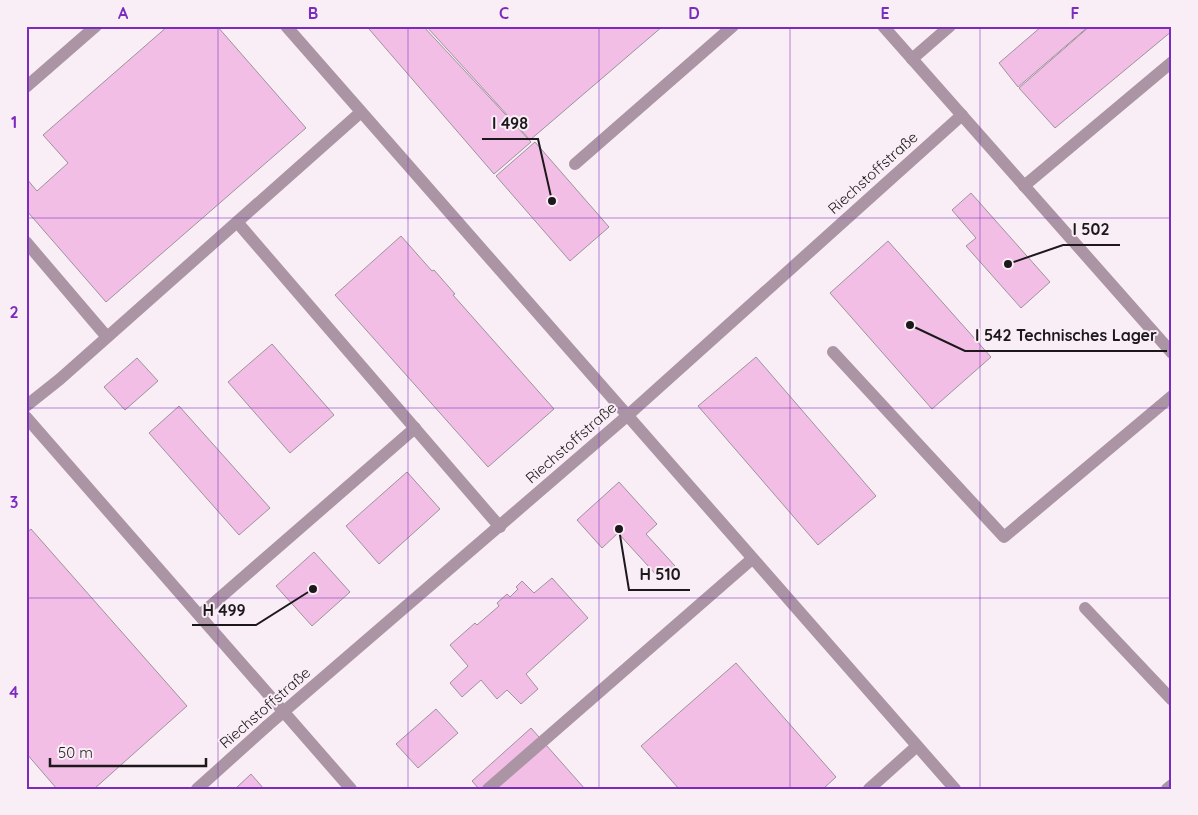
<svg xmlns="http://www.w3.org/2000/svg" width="1198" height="815" viewBox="0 0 1198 815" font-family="Quicksand,sans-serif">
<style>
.building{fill:#f2bee5;stroke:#9d939a}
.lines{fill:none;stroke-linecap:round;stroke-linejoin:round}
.lane{stroke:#ab95a5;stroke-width:12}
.street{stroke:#ab95a5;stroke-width:12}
.grid{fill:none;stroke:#7b2cbf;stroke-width:1;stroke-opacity:0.55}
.labels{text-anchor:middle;stroke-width:4;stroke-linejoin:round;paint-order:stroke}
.street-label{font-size:15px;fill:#1c181b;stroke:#f9eef6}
.leader{fill:none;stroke:#1c181b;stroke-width:2}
.callout-dot{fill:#1c181b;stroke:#f9eef6;stroke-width:2}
.callout-label{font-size:16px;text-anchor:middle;font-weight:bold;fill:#1c181b;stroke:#f9eef6;stroke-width:4;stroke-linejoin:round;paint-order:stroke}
.neatline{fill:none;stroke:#7b2cbf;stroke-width:2}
.grid-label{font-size:16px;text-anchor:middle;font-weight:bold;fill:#7b2cbf}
</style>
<rect width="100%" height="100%" fill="#f9eef6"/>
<g class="building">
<polygon points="168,26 217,26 306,128 106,302 26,210 26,178 37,191 68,163 43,135"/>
<polygon points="372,26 423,26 531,142 494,174 369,29"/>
<polygon points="426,26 663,26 530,140"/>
<polygon points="1042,26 1089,26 1018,87 999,63"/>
<polygon points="1090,26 1172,26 1172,31 1055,128 1019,88"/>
<polygon points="535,142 609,227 570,261 496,176"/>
<polygon points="971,193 1050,282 1021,308 966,246 976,238 952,210"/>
<polygon points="401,236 432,271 434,270 455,294 453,295 554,409 488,467 335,295"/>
<polygon points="888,241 991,357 932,409 830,293"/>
<polygon points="272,344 334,415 290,453 228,382"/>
<polygon points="756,357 876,496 818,545 698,406"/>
<polygon points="137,358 158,381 125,410 104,387"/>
<polygon points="179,406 270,508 239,535 149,433"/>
<polygon points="407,472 440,509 379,564 346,526"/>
<polygon points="619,482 657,524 646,534 675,566 660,579 618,533 602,548 577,520"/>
<polygon points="31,529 187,706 94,789 57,789 26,753 26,533"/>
<polygon points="314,552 350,592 312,626 276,586"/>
<polygon points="552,578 588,618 526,674 538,689 521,704 507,690 497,699 481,680 462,697 450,683 468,666 450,645 475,623 477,625 499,606 497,603 507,594 510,597 518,589 516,587 522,581 534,593"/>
<polygon points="736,663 836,777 823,789 679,789 641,746"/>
<polygon points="436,709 458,733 418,768 396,744"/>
<polygon points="531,728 585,789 479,789 472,781"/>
<polygon points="251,774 264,789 235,789"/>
</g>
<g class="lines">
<g class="lane">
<polyline points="286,26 955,789"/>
<polyline points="883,26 1172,353"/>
<polyline points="912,59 950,26"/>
<polyline points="26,87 96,26"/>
<polyline points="575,164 733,26"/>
<polyline points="1024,186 1172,62"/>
<polyline points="237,222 500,527"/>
<polyline points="26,242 107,337"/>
<polyline points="833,352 1004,537 1172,396"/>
<polyline points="26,406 60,379 361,112"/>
<polyline points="26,417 351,789"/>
<polyline points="1085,608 1172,700"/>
<polyline points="200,615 415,428"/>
<polyline points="267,726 627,416 962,115"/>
<polyline points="488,789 752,559"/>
<polyline points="869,789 917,746"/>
<polyline points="1167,789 1172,785"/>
</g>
<polyline class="street" points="197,789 267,726"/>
</g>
<path class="grid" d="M218,26V789M408,26V789M599,26V789M790,26V789M980,26V789M26,218H1172M26,408H1172M26,598H1172"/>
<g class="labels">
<g class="street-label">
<text transform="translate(873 173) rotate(-42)" y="5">Riechstoffstraße</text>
<text transform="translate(571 443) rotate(-41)" y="5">Riechstoffstraße</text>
<text transform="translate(265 708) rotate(-41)" y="5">Riechstoffstraße</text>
</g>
</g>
<path class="leader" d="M552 201L538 139H482M1008 264L1063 245H1120M910 325L965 351H1167M619 529L629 590H690M313 589L256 625H192"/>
<g class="callout-dot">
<circle cx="552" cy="201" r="5"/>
<circle cx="1008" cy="264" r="5"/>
<circle cx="910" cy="325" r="5"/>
<circle cx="619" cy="529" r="5"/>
<circle cx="313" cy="589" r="5"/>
</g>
<g class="callout-label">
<text x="510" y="129">I 498</text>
<text x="1091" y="235">I 502</text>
<text x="1066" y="341">I 542 Technisches Lager</text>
<text x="660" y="580">H 510</text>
<text x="224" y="616">H 499</text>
</g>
<rect width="1198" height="815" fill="none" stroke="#f9eef6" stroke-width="55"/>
<path d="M50 758v8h156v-8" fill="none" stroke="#1c181b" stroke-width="2.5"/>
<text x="58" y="758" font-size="15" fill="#1c181b" stroke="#f9eef6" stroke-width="4" paint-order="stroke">50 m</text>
<rect x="28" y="28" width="1142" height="760" class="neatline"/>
<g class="grid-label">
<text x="123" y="19">A</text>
<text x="313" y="19">B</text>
<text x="504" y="19">C</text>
<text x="694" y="19">D</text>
<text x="885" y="19">E</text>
<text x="1075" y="19">F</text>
<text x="14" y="128">1</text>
<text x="14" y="318">2</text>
<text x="14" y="508">3</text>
<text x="14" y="698">4</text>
</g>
</svg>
